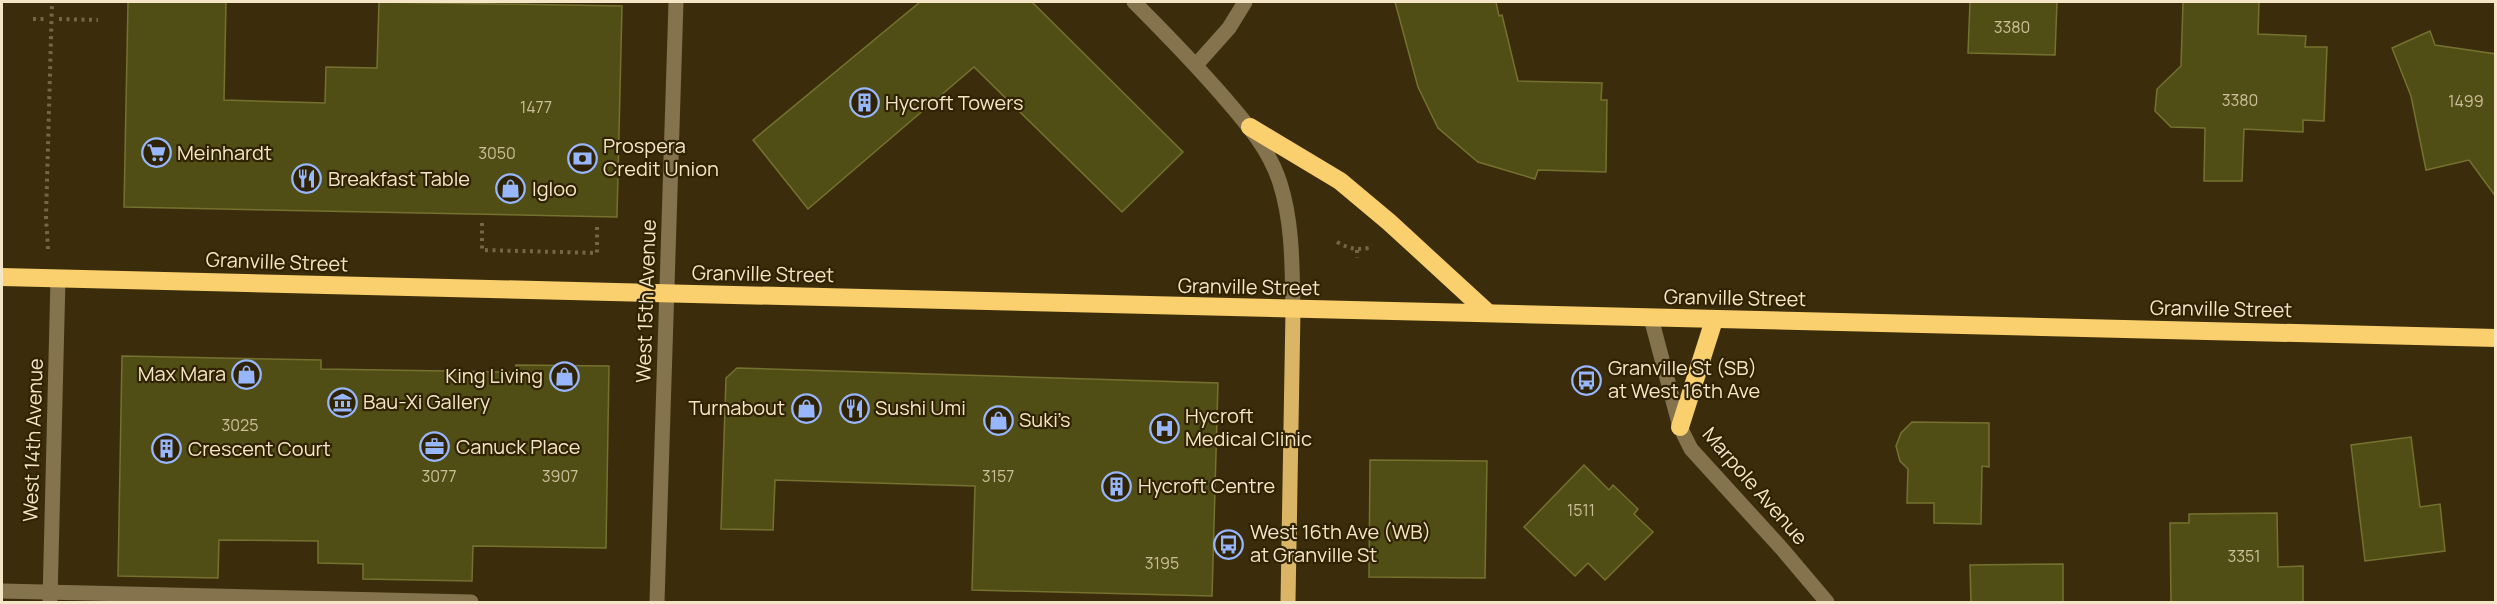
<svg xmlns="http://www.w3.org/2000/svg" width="2497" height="604" viewBox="0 0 2497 604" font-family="Manrope,sans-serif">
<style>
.building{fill:#514e15;stroke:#757130;stroke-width:1.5}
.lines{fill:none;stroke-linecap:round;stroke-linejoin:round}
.path{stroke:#756746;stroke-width:4;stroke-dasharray:3 4.5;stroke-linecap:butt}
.minor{stroke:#84734d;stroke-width:15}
.major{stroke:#d9b565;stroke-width:15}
.highway{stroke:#facf6d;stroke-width:18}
.labels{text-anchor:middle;stroke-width:4.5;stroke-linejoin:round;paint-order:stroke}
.number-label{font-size:16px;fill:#cbbf9a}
.poi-label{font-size:20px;fill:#f4e5c6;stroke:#302301;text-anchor:start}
.street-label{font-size:20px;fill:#f4e5c6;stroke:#302301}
</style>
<rect width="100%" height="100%" fill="#3b2d0b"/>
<g class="building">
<polygon points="128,2 226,2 224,100 325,103 326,67 377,68 379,2 622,6 617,217 124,207"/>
<polygon points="920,2 1032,2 1183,152 1122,212 974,67 808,209 753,140"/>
<polygon points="1395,2 1496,2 1499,16 1502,15 1518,81 1602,83 1601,100 1607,100 1606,172 1538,170 1535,179 1478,162 1438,128 1418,87"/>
<polygon points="1970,2 2057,2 2055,55 1968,53"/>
<polygon points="2183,2 2259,2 2258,34 2306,36 2305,47 2327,47 2324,121 2303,120 2303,132 2244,129 2242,181 2204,181 2205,128 2171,127 2155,111 2157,89 2181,66"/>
<polygon points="2430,31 2435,45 2496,54 2496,197 2469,160 2426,170 2411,96 2392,48"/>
<polygon points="122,356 321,360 321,369 515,372 516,365 609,366 606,548 473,546 472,581 363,579 363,564 318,563 318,541 219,540 218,578 118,576"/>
<polygon points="737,368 1218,383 1212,596 972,590 975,486 775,480 773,530 721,529 726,378"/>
<polygon points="1912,422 1989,423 1989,467 1982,466 1981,524 1934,523 1934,503 1907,503 1908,469 1900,461 1896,446 1901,433"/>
<polygon points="2411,437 2420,507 2440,504 2445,551 2365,561 2351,445"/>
<polygon points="1370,460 1487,461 1485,578 1369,577"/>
<polygon points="1584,465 1609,490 1613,485 1638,509 1634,514 1653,532 1605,580 1588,563 1575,576 1524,527"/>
<polygon points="2277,513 2278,567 2303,566 2303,603 2171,603 2170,523 2189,523 2189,514"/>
<polygon points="2063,564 2063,603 1971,603 1970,565"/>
</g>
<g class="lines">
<g class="path">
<polyline points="33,19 45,19"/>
<polyline points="59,19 98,20"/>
<polyline points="482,223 482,250 597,253 597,226"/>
<path d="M1337,242C1349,249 1356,250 1369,248L1372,245"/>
<polyline points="48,249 46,217 52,2"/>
<polyline points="1357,250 1357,258"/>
</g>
<g class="minor">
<path d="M1134,2C1164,32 1194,63 1222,95C1245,122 1269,148 1280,183C1293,224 1292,267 1293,310"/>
<polyline points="1196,65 1229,28 1245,2"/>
<polyline points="1651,318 1680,427 1691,449 1783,550 1827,602"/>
<polyline points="2,591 471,602"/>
<polyline points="50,600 58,279"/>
<polyline points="657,602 676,2"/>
</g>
<polyline class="major" points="1288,602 1293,310"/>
<g class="highway">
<polyline points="1250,127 1340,181 1389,222 1487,312"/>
<polyline points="2,277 2496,338"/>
<polyline points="1680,427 1714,320"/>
</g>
</g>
<defs>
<symbol id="building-ring" viewBox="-11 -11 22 22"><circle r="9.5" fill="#302301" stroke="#97b6fd" stroke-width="1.5"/><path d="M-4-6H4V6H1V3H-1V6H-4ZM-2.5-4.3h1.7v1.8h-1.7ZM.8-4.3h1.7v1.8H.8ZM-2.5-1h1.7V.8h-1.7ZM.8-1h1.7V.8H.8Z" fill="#97b6fd"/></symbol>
<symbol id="supermarket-ring" viewBox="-11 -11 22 22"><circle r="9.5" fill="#302301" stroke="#97b6fd" stroke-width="1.5"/><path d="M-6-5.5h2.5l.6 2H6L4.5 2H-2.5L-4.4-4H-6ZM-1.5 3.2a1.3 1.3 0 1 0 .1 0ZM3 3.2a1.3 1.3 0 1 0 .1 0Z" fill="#97b6fd"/></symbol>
<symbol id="bank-ring" viewBox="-11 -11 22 22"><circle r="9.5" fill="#302301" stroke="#97b6fd" stroke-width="1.5"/><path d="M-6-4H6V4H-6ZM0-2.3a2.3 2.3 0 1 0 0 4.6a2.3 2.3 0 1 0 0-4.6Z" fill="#97b6fd"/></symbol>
<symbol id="restaurant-ring" viewBox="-11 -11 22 22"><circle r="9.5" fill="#302301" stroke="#97b6fd" stroke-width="1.5"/><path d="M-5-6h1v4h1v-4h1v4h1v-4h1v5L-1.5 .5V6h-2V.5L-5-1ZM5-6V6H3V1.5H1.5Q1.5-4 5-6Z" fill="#97b6fd"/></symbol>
<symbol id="shop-ring" viewBox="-11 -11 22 22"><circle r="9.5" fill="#302301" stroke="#97b6fd" stroke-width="1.5"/><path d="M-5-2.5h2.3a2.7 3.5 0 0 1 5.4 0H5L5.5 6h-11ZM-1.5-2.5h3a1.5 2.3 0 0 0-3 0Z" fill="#97b6fd"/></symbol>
<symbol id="bus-ring" viewBox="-11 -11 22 22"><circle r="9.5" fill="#302301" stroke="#97b6fd" stroke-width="1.5"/><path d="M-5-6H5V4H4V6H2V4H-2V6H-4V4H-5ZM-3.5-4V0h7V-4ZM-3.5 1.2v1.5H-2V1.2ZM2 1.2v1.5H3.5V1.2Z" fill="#97b6fd"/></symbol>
<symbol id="museum-ring" viewBox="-11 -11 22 22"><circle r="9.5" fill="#302301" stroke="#97b6fd" stroke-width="1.5"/><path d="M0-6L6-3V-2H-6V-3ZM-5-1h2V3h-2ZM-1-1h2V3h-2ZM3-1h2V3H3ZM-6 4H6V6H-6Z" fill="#97b6fd"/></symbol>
<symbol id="hospital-ring" viewBox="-11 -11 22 22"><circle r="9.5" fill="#302301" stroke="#97b6fd" stroke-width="1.5"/><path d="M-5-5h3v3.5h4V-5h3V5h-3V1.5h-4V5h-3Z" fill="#97b6fd"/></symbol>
<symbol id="office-ring" viewBox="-11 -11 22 22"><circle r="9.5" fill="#302301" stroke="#97b6fd" stroke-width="1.5"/><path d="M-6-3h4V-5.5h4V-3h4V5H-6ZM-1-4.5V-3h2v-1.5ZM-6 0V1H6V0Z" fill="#97b6fd"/></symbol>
</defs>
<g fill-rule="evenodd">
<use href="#building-ring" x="848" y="86" width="33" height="33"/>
<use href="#supermarket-ring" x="140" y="136" width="33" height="33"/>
<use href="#bank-ring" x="566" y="142" width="33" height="33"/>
<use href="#restaurant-ring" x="290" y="162" width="33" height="33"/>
<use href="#shop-ring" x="494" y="172" width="33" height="33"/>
<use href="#shop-ring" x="230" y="358" width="33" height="33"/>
<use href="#shop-ring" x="548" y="360" width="33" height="33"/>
<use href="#bus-ring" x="1570" y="364" width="33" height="33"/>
<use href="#museum-ring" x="326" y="386" width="33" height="33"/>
<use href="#shop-ring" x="790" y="392" width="33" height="33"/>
<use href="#restaurant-ring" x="838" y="392" width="33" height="33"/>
<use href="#shop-ring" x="982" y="404" width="33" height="33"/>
<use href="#hospital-ring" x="1148" y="412" width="33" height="33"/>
<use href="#office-ring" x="418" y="430" width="33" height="33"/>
<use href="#building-ring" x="150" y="432" width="33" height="33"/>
<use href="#building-ring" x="1100" y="470" width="33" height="33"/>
<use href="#bus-ring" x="1212" y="528" width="33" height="33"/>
</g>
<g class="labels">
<g class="number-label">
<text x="2012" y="33">3380</text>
<text x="2240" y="106">3380</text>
<text x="2466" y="107">1499</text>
<text x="536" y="113">1477</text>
<text x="497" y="159">3050</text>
<text x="240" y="431">3025</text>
<text x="439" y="482">3077</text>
<text x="560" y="482">3907</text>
<text x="998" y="482">3157</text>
<text x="1581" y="516">1511</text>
<text x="2244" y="562">3351</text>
<text x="1162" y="569">3195</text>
</g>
<g class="poi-label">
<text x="885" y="110">Hycroft Towers</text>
<text x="603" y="153">Prospera<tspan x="603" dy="23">Credit Union</tspan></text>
<text x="177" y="160">Meinhardt</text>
<text x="328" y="186">Breakfast Table</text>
<text x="532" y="196">Igloo</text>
<text x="1608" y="375">Granville St (SB)<tspan x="1608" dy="23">at West 16th Ave</tspan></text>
<text x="226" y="381" text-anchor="end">Max Mara</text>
<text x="543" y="383" text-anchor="end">King Living</text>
<text x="363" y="409">Bau-Xi Gallery</text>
<text x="785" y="415" text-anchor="end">Turnabout</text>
<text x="875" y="415">Sushi Umi</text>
<text x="1185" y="423">Hycroft<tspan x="1185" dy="23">Medical Clinic</tspan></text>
<text x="1019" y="427">Suki’s</text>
<text x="456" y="454">Canuck Place</text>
<text x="188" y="456">Crescent Court</text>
<text x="1138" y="493">Hycroft Centre</text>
<text x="1250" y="539">West 16th Ave (WB)<tspan x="1250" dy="23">at Granville St</tspan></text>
</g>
<g class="street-label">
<text transform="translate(277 262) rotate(2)" y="7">Granville Street</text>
<text transform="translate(763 274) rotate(1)" y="7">Granville Street</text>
<text transform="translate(1249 287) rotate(1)" y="7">Granville Street</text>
<text transform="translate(1735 298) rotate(1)" y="7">Granville Street</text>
<text transform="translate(646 301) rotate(-88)" y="7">West 15th Avenue</text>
<text transform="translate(2221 309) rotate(1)" y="7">Granville Street</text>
<text transform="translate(33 440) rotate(-88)" y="7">West 14th Avenue</text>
<text transform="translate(1755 486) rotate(49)" y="7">Marpole Avenue</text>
</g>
</g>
<rect width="2497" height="604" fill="none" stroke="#f4e5c6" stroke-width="6"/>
</svg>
